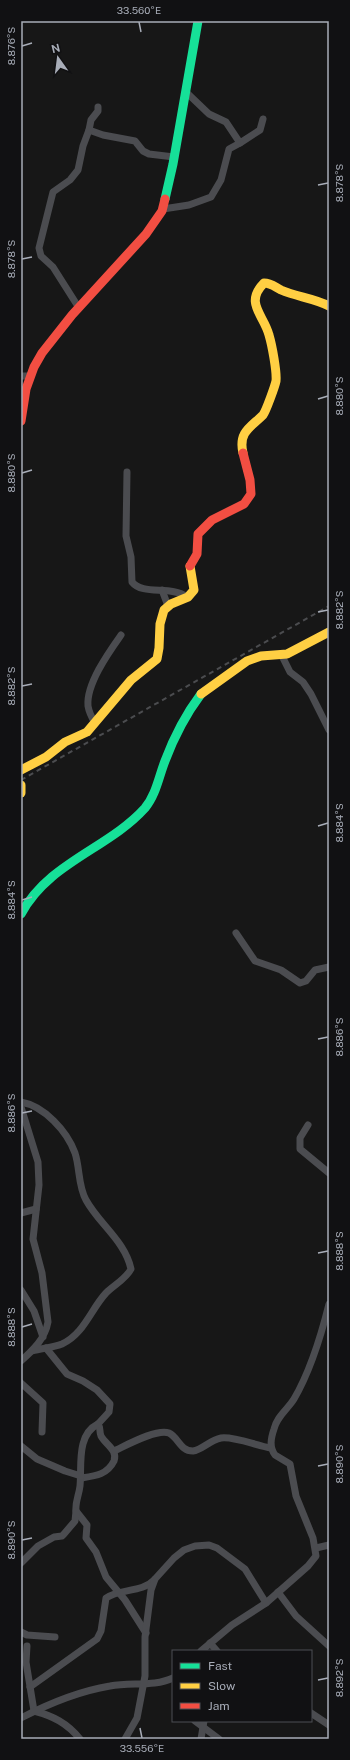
<svg xmlns="http://www.w3.org/2000/svg" width="350" height="1760" viewBox="0 0 350 1760" font-family="'Public Sans',sans-serif">
<style>
.lines{fill:none;stroke-linecap:round;stroke-linejoin:round}
.street{stroke:#4b4c50;stroke-width:7}
.fast{stroke:#16e098;stroke-width:9}
.slow{stroke:#ffcf43;stroke-width:9}
.jam{stroke:#f24e42;stroke-width:9}
.rail{stroke:#4b4c4f;stroke-width:2;stroke-dasharray:5 4;stroke-linecap:butt}
.ticks{fill:none;stroke:#a8adb8;stroke-width:1.5}
.neatline{fill:none;stroke:#a8adb8;stroke-width:1.5}
.ticks-label{font-size:10px;text-anchor:middle;fill:#a8adb8}
</style>
<rect width="100%" height="100%" fill="#171717"/>
<g class="lines">
<g class="street">
<polyline points="186,92 209,114 226,122 240,143 260,130 263,119"/>
<polyline points="89,130 103,135 135,141 143,151 149,154 174,157"/>
<polyline points="163,209 189,205 211,197 221,180 229,149 240,143"/>
<polyline points="79,308 53,267 41,256 39,248 53,192 70,180 78,170 83,146 89,130 91,120 98,111 98,107"/>
<polyline points="21,376 30,376"/>
<path d="M127,472L126,536L131,557L132,582C143,596 171,585 187,597"/>
<polyline points="162,590 168,606"/>
<polyline points="281,654 290,672 303,682 311,694 329,730"/>
<path d="M95,723C92,718 89,712 88,706C86,684 109,652 121,635"/>
<polyline points="236,933 255,961 281,970 300,983 306,981 315,970 329,967"/>
<path d="M21,1102C44,1106 67,1131 75,1153C80,1168 78,1186 86,1200C99,1224 125,1241 131,1269C126,1279 114,1285 106,1293C91,1309 84,1334 62,1344C52,1348 42,1348 32,1351"/>
<path d="M21,1107L38,1162L39,1185L33,1239L42,1273L48,1322C45,1339 33,1350 21,1361"/>
<polyline points="308,1125 300,1138 300,1149 329,1173"/>
<polyline points="21,1213 36,1209"/>
<polyline points="21,1290 34,1311 43,1337"/>
<path d="M46,1348L67,1374L83,1381L97,1390L110,1404L109,1412L98,1424C101,1428 99,1431 101,1436C106,1445 118,1450 114,1461C107,1475 95,1476 81,1478"/>
<polyline points="21,1383 43,1403 42,1432"/>
<path d="M98,1424C76,1435 82,1466 80,1486C79,1495 75,1502 76,1511L87,1525L86,1538L96,1552L106,1577L125,1600L146,1633"/>
<polyline points="21,1446 37,1459 65,1471 81,1476"/>
<path d="M114,1451C125,1446 157,1428 169,1433C178,1437 180,1451 193,1451C202,1450 210,1440 221,1438C234,1436 257,1446 271,1448"/>
<polyline points="316,1548 329,1545"/>
<polyline points="21,1563 38,1546 54,1537 62,1536 64,1534 75,1521 76,1511"/>
<polyline points="278,1592 296,1616 329,1646"/>
<polyline points="21,1632 27,1635 55,1637"/>
<polyline points="210,1643 217,1651"/>
<path d="M27,1646L26,1662L34,1711C53,1716 67,1723 80,1739"/>
<path d="M201,1651L232,1625L266,1603L308,1566L316,1556L313,1538L296,1496L290,1464L275,1455C269,1447 271,1438 274,1429C277,1416 288,1409 294,1399C311,1370 321,1336 329,1304"/>
<path d="M30,1687L97,1639L101,1631L106,1598C120,1588 142,1593 154,1580"/>
<polyline points="311,1713 329,1725"/>
<path d="M21,1718C48,1704 80,1691 110,1686C131,1682 154,1687 173,1678"/>
<polyline points="195,1721 219,1739"/>
<polyline points="125,1739 137,1718 145,1676 145,1637 151,1590 155,1579 174,1558 184,1550 195,1546 209,1545 217,1548 245,1569 266,1603"/>
<polyline points="201,1739 204,1721"/>
</g>
<g class="fast">
<polyline points="165,199 173,164 198,21"/>
<path d="M21,914C49,862 108,849 145,808C156,795 159,776 165,761C174,737 186,714 201,694"/>
</g>
<g class="slow">
<path d="M243,453C238,432 251,427 263,415C266,411 275,386 276,381C277,372 272,345 269,335C264,315 244,303 264,283C271,283 275,287 281,290C297,297 314,298 329,306"/>
<polyline points="201,694 247,661 261,656 287,654 329,632"/>
<polyline points="21,770 46,757 65,742 87,732 131,680 157,659 159,648 160,624 164,610 171,604 188,597 194,590 190,566"/>
<polyline points="21,785 21,793"/>
</g>
<g class="jam">
<polyline points="21,421 26,389 34,367 42,353 72,315 146,234 162,211 165,199"/>
<polyline points="190,566 197,554 198,534 212,520 244,504 251,494 250,480 243,453"/>
</g>
<polyline class="rail" points="21,780 329,606"/>
</g>
<path class="ticks" d="M139,22L141,32M22,46L32,43M318,185L328,183M22,259L32,257M318,399L328,396M22,473L32,470M318,612L328,610M22,686L32,684M318,826L328,823M22,900L32,897M318,1039L328,1037M22,1113L32,1111M318,1253L328,1251M22,1327L32,1324M318,1466L328,1464M22,1540L32,1538M318,1680L328,1678M140,1728L142,1738"/>
<rect width="350" height="1760" fill="none" stroke="#111113" stroke-width="44"/>
<rect x="172" y="1650" width="140" height="72" fill="#111113" stroke="#4d4f55"/>
<rect x="180" y="1663" width="20" height="6" fill="#16e098" stroke="#4d4f55"/>
<text x="208" y="1670" font-size="12" fill="#a8adb8">Fast</text>
<rect x="180" y="1683" width="20" height="6" fill="#ffcf43" stroke="#4d4f55"/>
<text x="208" y="1690" font-size="12" fill="#a8adb8">Slow</text>
<rect x="180" y="1703" width="20" height="6" fill="#f24e42" stroke="#4d4f55"/>
<text x="208" y="1710" font-size="12" fill="#a8adb8">Jam</text>
<g transform="translate(58 58) rotate(346)" stroke="#111113" stroke-width="3" paint-order="stroke">
<path d="M0-3L7 15L0 10L-7 15Z" fill="#a8adb8"/>
<text y="-6" font-size="11" font-weight="bold" text-anchor="middle" fill="#a8adb8">N</text>
</g>
<rect x="22" y="22" width="306" height="1716" class="neatline"/>
<g class="ticks-label">
<text x="139" y="14">33.560°E</text>
<text transform="translate(11 46) rotate(-90)" y="4">8.876°S</text>
<text transform="translate(339 183) rotate(-90)" y="4">8.878°S</text>
<text transform="translate(11 259) rotate(-90)" y="4">8.878°S</text>
<text transform="translate(339 396) rotate(-90)" y="4">8.880°S</text>
<text transform="translate(11 473) rotate(-90)" y="4">8.880°S</text>
<text transform="translate(339 610) rotate(-90)" y="4">8.882°S</text>
<text transform="translate(11 686) rotate(-90)" y="4">8.882°S</text>
<text transform="translate(339 823) rotate(-90)" y="4">8.884°S</text>
<text transform="translate(11 900) rotate(-90)" y="4">8.884°S</text>
<text transform="translate(339 1037) rotate(-90)" y="4">8.886°S</text>
<text transform="translate(11 1113) rotate(-90)" y="4">8.886°S</text>
<text transform="translate(339 1251) rotate(-90)" y="4">8.888°S</text>
<text transform="translate(11 1327) rotate(-90)" y="4">8.888°S</text>
<text transform="translate(339 1464) rotate(-90)" y="4">8.890°S</text>
<text transform="translate(11 1540) rotate(-90)" y="4">8.890°S</text>
<text transform="translate(339 1678) rotate(-90)" y="4">8.892°S</text>
<text x="142" y="1752">33.556°E</text>
</g>
</svg>
